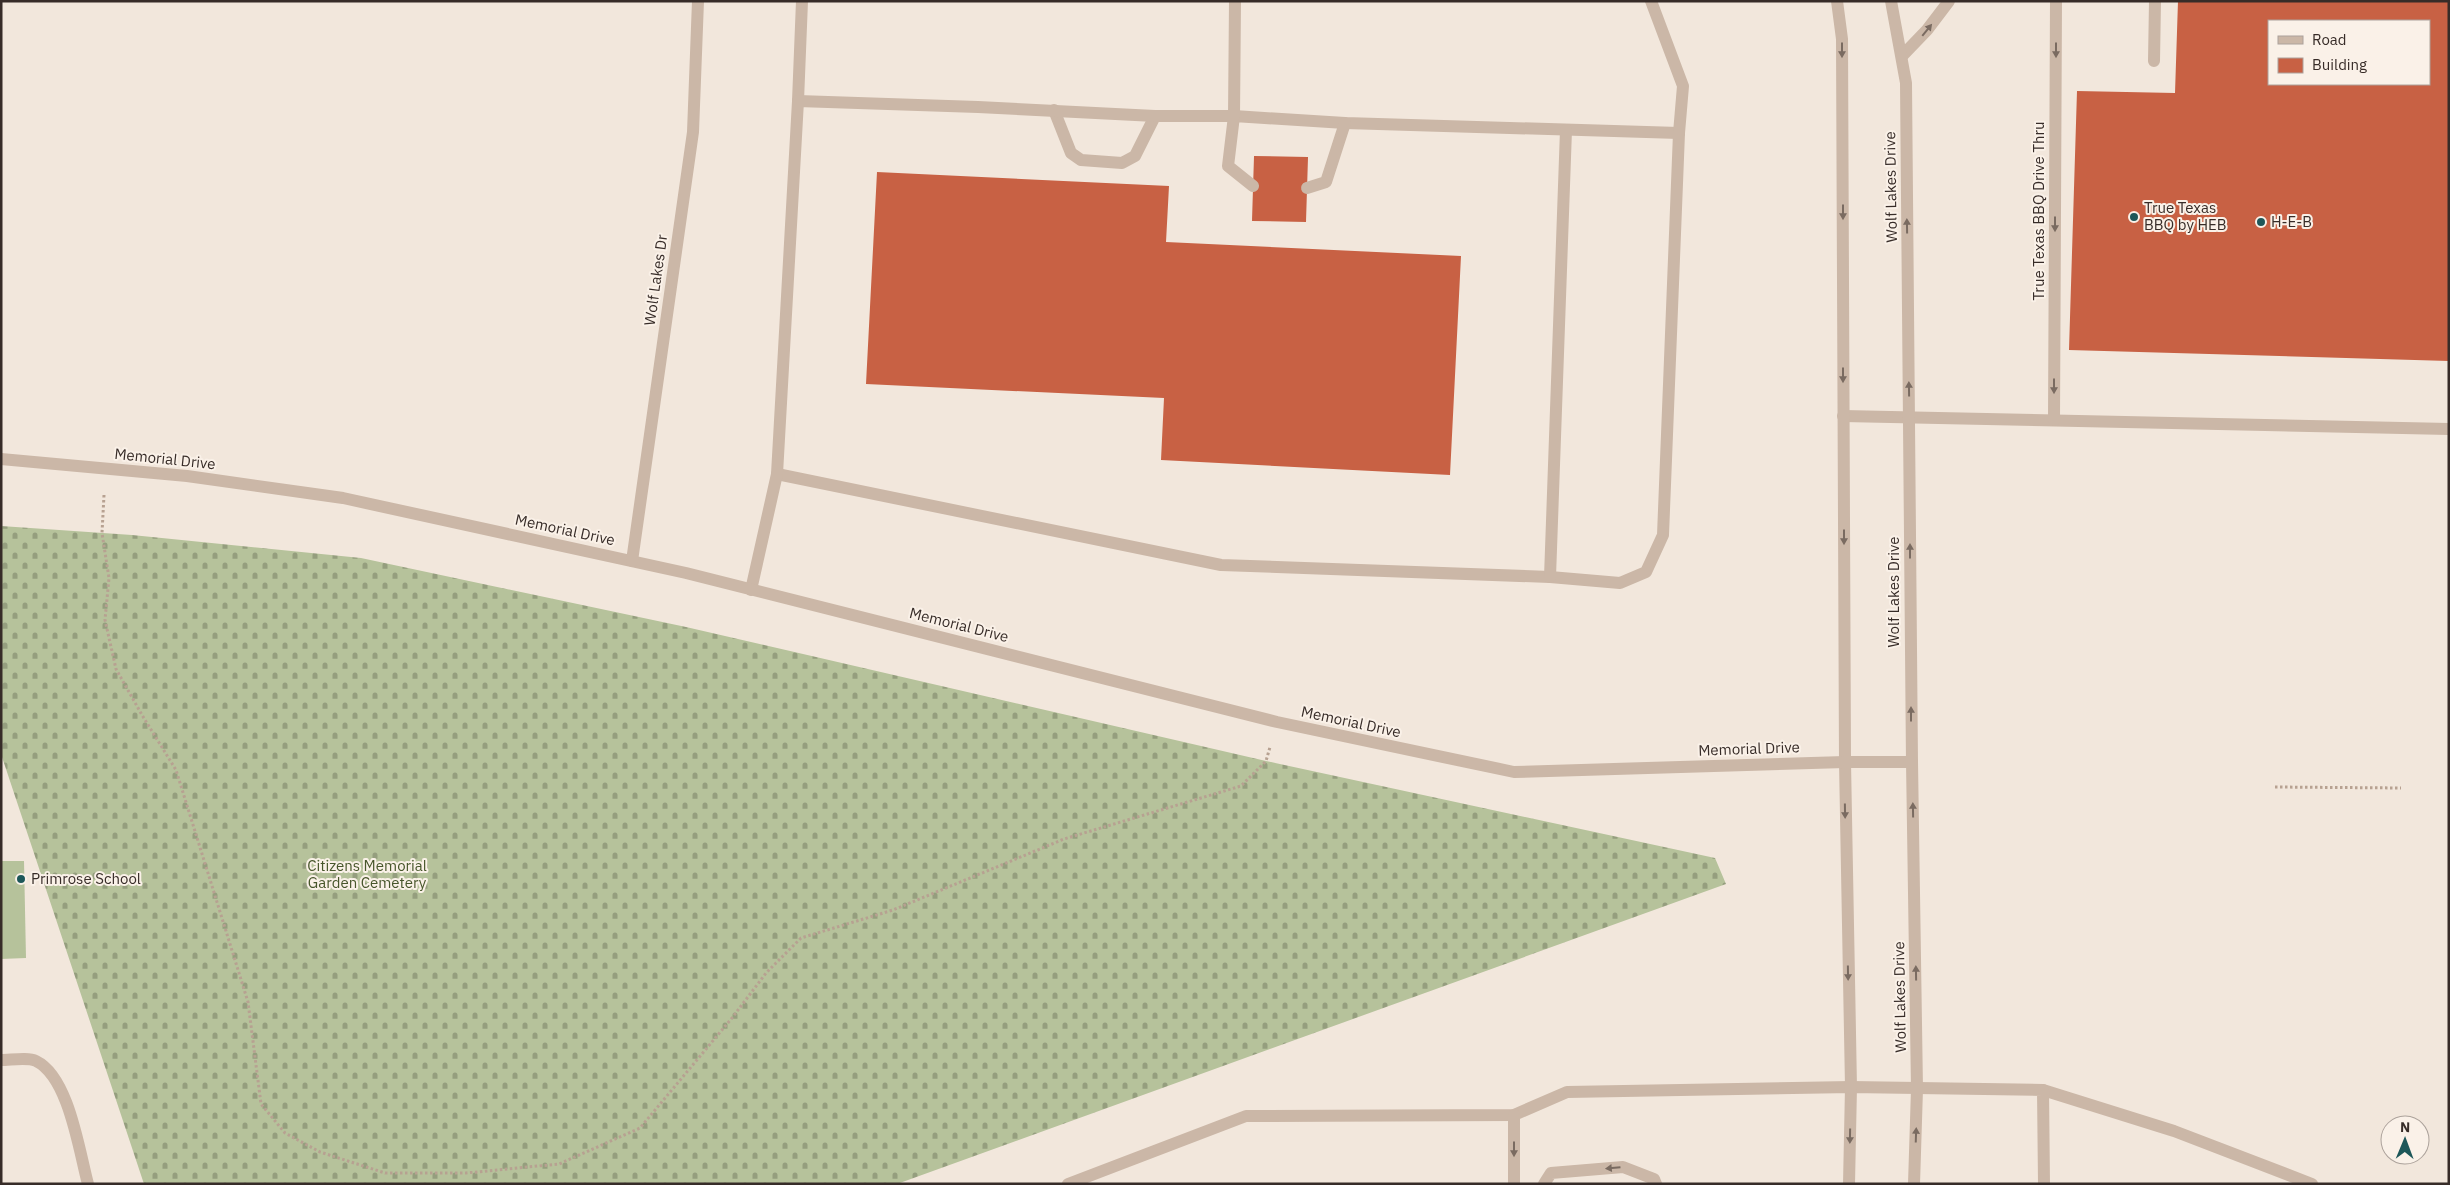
<svg xmlns="http://www.w3.org/2000/svg" width="2450" height="1185" viewBox="0 0 2450 1185" font-family="'IBM Plex Sans',sans-serif">
<style>
.cemetery{fill:url(#cemetery-stones)}
.park{fill:#b6c29b}
.building{fill:#c86144;fill-rule:evenodd}
.lines{fill:none;stroke-linecap:round;stroke-linejoin:round}
.path{stroke:#b7a191;stroke-width:3;stroke-dasharray:2.5 2.5;stroke-linecap:butt}
.lane{stroke:#cbb7a7;stroke-width:12}
.street{stroke:#cbb7a7;stroke-width:12}
.oneway{fill:#7a6b61}
.poi-dot{fill:#1d5759;stroke:#faf1e8;stroke-width:2}
.labels{text-anchor:middle;stroke-width:4;stroke-linejoin:round;paint-order:stroke}
.street-label{font-size:15px;fill:#372c28;stroke:#faf1e8}
.poi-label{font-size:15px;fill:#372c28;stroke:#faf1e8;text-anchor:start}
.park-label{font-size:15px;fill:#47562b;stroke:#faf1e8}
</style>
<defs>
<pattern id="cemetery-stones" width="16" height="16" patternUnits="userSpaceOnUse" patternTransform="scale(1.25)"><rect width="16" height="16" fill="#b6c29b"/><path d="M2 7V4a2 2 0 0 1 4 0v3zM10 15v-3a2 2 0 0 1 4 0v3z" fill="#959e7e"/></pattern>
</defs>
<rect width="100%" height="100%" fill="#f2e7dc"/>
<polygon class="cemetery" points="1,526 132,535 361,558 686,627 1266,761 1715,858 1726,884 897,1184 144,1184 1,754"/>
<polygon class="park" points="1,861 24,861 26,958 1,959"/>
<g class="building">
<path d="M2178,1H2449V361L2069,350L2077,91L2175,93ZM2269,21H2429V84H2269Z"/>
<polygon points="1254,156 1308,157 1306,222 1252,221"/>
<polygon points="877,172 1169,186 1166,242 1461,256 1450,475 1161,460 1164,398 866,384"/>
</g>
<g class="lines">
<g class="path">
<polyline points="104,495 102,533 109,578 105,620 116,669 142,715 176,770 248,1002 261,1104 285,1133 320,1152 385,1173 466,1173 559,1164 640,1128 732,1018 766,973 801,938 893,910 1064,839 1241,786 1266,761 1270,747"/>
<polyline points="2275,787 2401,788"/>
</g>
<g class="lane">
<polyline points="1902,56 1927,30 1949,1"/>
<polyline points="2154,61 2155,1"/>
<polyline points="798,101 802,1"/>
<polyline points="1054,110 1071,153 1081,160 1122,163 1135,156 1155,116"/>
<polyline points="1253,186 1228,166 1234,116 1345,123 1679,133"/>
<polyline points="1307,188 1326,182 1345,123"/>
<polyline points="1843,416 2449,429"/>
<polyline points="2054,420 2056,1"/>
<polyline points="777,474 1221,565 1550,577 1620,583 1646,572 1663,535 1679,133 1683,86 1651,1"/>
<polyline points="1550,577 1566,130"/>
<polyline points="751,590 777,474 798,101 978,107 1155,116 1234,116 1235,1"/>
<path d="M1,1060C11,1060 28,1057 36,1061C69,1077 79,1151 88,1184"/>
<polyline points="2043,1090 2174,1131 2312,1184"/>
<polyline points="1068,1184 1246,1116 1514,1115 1567,1092 1851,1087 2043,1090 2044,1184"/>
<polyline points="1514,1184 1514,1115"/>
<polyline points="1544,1184 1551,1173 1623,1167 1654,1179 1656,1184"/>
</g>
<g class="street">
<polyline points="1837,1 1842,39 1845,762 1851,1087 1849,1184"/>
<polyline points="1891,1 1906,83 1912,762 1917,1089 1914,1184"/>
<polyline points="1,459 187,476 343,498 686,573 1277,722 1514,772 1845,762 1912,762"/>
<polyline points="632,561 693,132 698,1"/>
</g>
</g>
<defs><path id="oneway-solid" d="M-6-.8H1V-3.2L6.5 0L1 3.2V.8H-6Z" transform="scale(1.25)"/></defs>
<g class="oneway">
<use href="#oneway-solid" transform="translate(1927 30) rotate(-51)"/>
<use href="#oneway-solid" transform="translate(1842 50) rotate(90)"/>
<use href="#oneway-solid" transform="translate(2056 50) rotate(90)"/>
<use href="#oneway-solid" transform="translate(1843 212) rotate(90)"/>
<use href="#oneway-solid" transform="translate(2055 224) rotate(90)"/>
<use href="#oneway-solid" transform="translate(1907 226) rotate(-91)"/>
<use href="#oneway-solid" transform="translate(1843 375) rotate(90)"/>
<use href="#oneway-solid" transform="translate(2054 386) rotate(90)"/>
<use href="#oneway-solid" transform="translate(1909 389) rotate(-91)"/>
<use href="#oneway-solid" transform="translate(1844 537) rotate(90)"/>
<use href="#oneway-solid" transform="translate(1910 551) rotate(-90)"/>
<use href="#oneway-solid" transform="translate(1911 714) rotate(-90)"/>
<use href="#oneway-solid" transform="translate(1913 810) rotate(-91)"/>
<use href="#oneway-solid" transform="translate(1845 811) rotate(89)"/>
<use href="#oneway-solid" transform="translate(1848 973) rotate(89)"/>
<use href="#oneway-solid" transform="translate(1916 973) rotate(-91)"/>
<use href="#oneway-solid" transform="translate(1916 1135) rotate(-88)"/>
<use href="#oneway-solid" transform="translate(1850 1136) rotate(91)"/>
<use href="#oneway-solid" transform="translate(1514 1149) rotate(90)"/>
<use href="#oneway-solid" transform="translate(1613 1168) rotate(175)"/>
</g>
<g class="poi-dot">
<circle cx="2134" cy="217" r="5"/>
<circle cx="2261" cy="222" r="5"/>
<circle cx="21" cy="879" r="5"/>
</g>
<g class="labels">
<g class="street-label">
<text transform="translate(1891 187) rotate(-91)" y="5">Wolf Lakes Drive</text>
<text transform="translate(2039 211) rotate(-90)" y="5">True Texas BBQ Drive Thru</text>
<text transform="translate(656 280) rotate(-82)" y="5">Wolf Lakes Dr</text>
<text transform="translate(165 459) rotate(6)" y="5">Memorial Drive</text>
<text transform="translate(565 530) rotate(12)" y="5">Memorial Drive</text>
<text transform="translate(1894 592) rotate(-90)" y="5">Wolf Lakes Drive</text>
<text transform="translate(959 625) rotate(14)" y="5">Memorial Drive</text>
<text transform="translate(1351 722) rotate(12)" y="5">Memorial Drive</text>
<text transform="translate(1749 749) rotate(-2)" y="5">Memorial Drive</text>
<text transform="translate(1900 997) rotate(-91)" y="5">Wolf Lakes Drive</text>
</g>
<g class="poi-label">
<text x="2144" y="213">True Texas<tspan x="2144" dy="17">BBQ by HEB</tspan></text>
<text x="2271" y="227">H-E-B</text>
<text x="31" y="884">Primrose School</text>
</g>
<g class="park-label">
<text x="367" y="871">Citizens Memorial<tspan x="367" dy="17">Garden Cemetery</tspan></text>
</g>
</g>
<rect width="2450" height="1185" fill="none" stroke="#372c28" stroke-width="5"/>
<rect x="2268" y="20" width="162" height="65" fill="#faf1e8" stroke="#aca29b"/>
<rect x="2278" y="36" width="25" height="8" fill="#cbb7a7" stroke="#aca29b"/>
<text x="2312" y="45" font-size="15" fill="#372c28">Road</text>
<rect x="2278" y="58" width="25" height="15" fill="#c86144" stroke="#aca29b"/>
<text x="2312" y="70" font-size="15" fill="#372c28">Building</text>
<g transform="translate(2405 1140) rotate(1)"><circle r="24" fill="#faf1e8" stroke="#aca29b"/>
<path d="M0-4L9 19L0 12L-9 19Z" fill="#1d5759"/>
<text y="-8" font-size="14" font-weight="bold" text-anchor="middle" fill="#372c28">N</text>
</g>
</svg>
